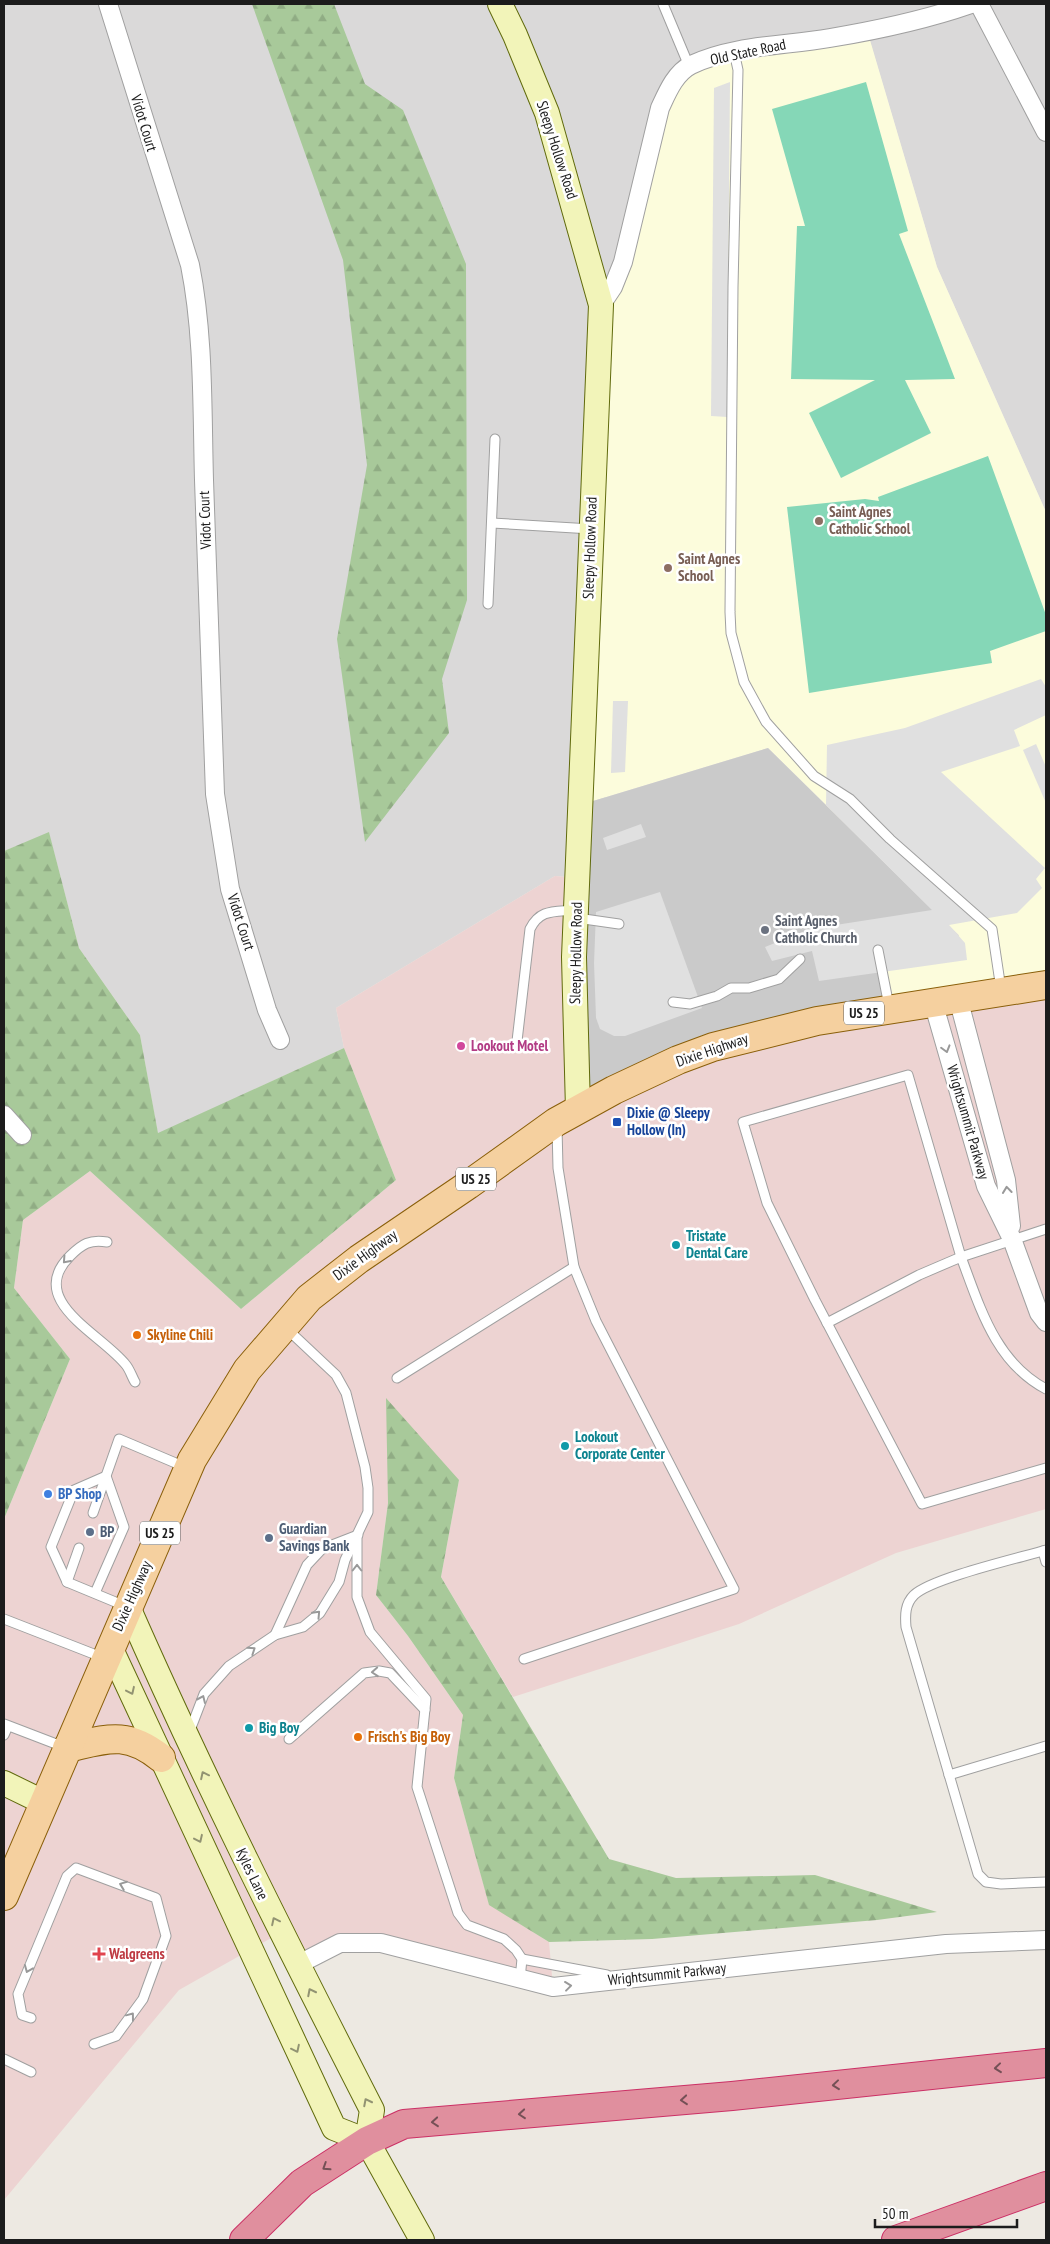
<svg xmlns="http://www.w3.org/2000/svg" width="1050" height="2244" viewBox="0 0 1050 2244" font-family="'PT Sans Narrow',sans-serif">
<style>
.residential{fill:#dad9d9}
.commercial{fill:#edd3d2}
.education{fill:#fcfcdc}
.religious{fill:#cacaca}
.forest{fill:url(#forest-firs)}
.pitch{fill:#85d7b7}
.parking{fill:#e0e0e0}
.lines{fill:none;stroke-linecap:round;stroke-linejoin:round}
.lane-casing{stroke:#a0a0a0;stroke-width:11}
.street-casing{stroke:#a0a0a0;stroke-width:20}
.secondary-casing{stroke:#606a0c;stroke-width:26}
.primary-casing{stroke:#8a5f0a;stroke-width:30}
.highway-casing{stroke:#cb3065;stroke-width:30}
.lane{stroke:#fff;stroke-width:9}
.street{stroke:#fff;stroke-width:18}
.secondary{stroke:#f2f4b9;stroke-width:24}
.primary{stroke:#f5d09f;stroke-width:28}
.highway{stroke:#e08f9e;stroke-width:28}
.oneway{stroke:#999}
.oneway2{stroke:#929372}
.oneway3{stroke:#745056}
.education-dot{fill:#8d6e63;stroke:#fff;stroke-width:2}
.worship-dot{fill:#6b7280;stroke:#fff;stroke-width:2}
.hotel-dot{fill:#d1479c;stroke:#fff;stroke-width:2}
.transit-dot{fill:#1a4fb4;stroke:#fff;stroke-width:2}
.culture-dot{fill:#0f9aa8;stroke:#fff;stroke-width:2}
.food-dot{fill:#e8710a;stroke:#fff;stroke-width:2}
.shop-dot{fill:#3f7fe0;stroke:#fff;stroke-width:2}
.service-dot{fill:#5c6f8a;stroke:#fff;stroke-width:2}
.health-dot{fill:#e0444e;stroke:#fff;stroke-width:2}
.labels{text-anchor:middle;stroke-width:5;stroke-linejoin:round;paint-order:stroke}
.shield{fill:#fff;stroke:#606060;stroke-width:1}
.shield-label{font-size:14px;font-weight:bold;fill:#1c1c1c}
.street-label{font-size:15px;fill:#1c1c1c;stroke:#fff}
.education-label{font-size:15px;font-weight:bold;fill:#785e54;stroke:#fff;text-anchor:start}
.worship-label{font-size:15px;font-weight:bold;fill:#5b616d;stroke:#fff;text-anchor:start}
.hotel-label{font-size:15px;font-weight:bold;fill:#b23c85;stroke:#fff;text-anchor:start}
.transit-label{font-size:15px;font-weight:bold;fill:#164399;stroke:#fff;text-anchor:start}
.culture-label{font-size:15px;font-weight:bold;fill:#0d838f;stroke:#fff;text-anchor:start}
.food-label{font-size:15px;font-weight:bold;fill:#c56008;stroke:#fff;text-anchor:start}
.shop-label{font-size:15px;font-weight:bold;fill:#366cbe;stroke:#fff;text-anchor:start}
.service-label{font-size:15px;font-weight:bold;fill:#4e5e75;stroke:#fff;text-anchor:start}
.health-label{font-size:15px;font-weight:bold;fill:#be3a42;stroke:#fff;text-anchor:start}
</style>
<defs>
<pattern id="forest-firs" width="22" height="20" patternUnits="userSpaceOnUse" patternTransform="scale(1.25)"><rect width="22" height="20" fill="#a8c99a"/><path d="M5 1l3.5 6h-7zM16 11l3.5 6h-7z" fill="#90ac84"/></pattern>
</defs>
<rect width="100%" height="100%" fill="#ede9e2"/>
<polygon class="residential" points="4,4 1046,4 1046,512 937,267 867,31 578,878 555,876 336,1008 344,1048 158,1134 140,1035 79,948 49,833 4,851"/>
<polygon class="commercial" points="555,876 578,878 678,1060 1046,985 1046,1509 896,1553 739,1624 513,1697 441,1577 459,1480 388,1503 376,1595 408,1636 463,1715 454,1778 489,1904 549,1942 553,1987 340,1943 297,1965 280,1933 179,1990 4,2200 4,1519 70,1359 14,1288 23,1220 90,1171 241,1309 396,1180 344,1048 336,1008"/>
<polygon class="education" points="867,30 937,267 1046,512 1046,985 890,1009 878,950 959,935 768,748 580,805 600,346 660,108 689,66"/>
<polygon class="religious" points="768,748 959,936 878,950 890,1009 816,1021 578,1110 580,805"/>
<g class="forest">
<polygon points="252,4 334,4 365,84 403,110 466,264 467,600 442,679 449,733 365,842 337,639 367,465 343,260"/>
<polygon points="49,832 79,948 140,1035 158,1133 344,1048 396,1180 241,1309 90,1171 23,1220 14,1288 70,1359 4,1519 4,851"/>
<polygon points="386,1398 459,1480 441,1577 609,1859 676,1878 815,1875 937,1912 877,1920 652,1939 549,1942 489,1905 454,1778 463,1715 408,1636 376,1595 388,1503"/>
</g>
<g class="pitch">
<polygon points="866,82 908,231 899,234 955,379 905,380 931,433 841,478 809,413 875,380 791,379 797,226 805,226 772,109"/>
<polygon points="988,456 1046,615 1046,631 990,651 992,663 809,693 787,507 865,499 879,501 878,497"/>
</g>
<g class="parking">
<polygon points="730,82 727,417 711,416 714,88"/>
<polygon points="1041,679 1046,687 1046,715 1014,730 1020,746 941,772 1045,868 1036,879 1042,888 1017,913 949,925 965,943 967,960 819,981 812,951 772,961 765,947 810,929 932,910 826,805 827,745 905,728"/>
<polygon points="613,701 628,701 625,772 611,773"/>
<polygon points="1036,744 1046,767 1046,803 1023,750"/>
<polygon points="641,824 646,837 607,850 603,838"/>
<polygon points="660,892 702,1008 625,1036 614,1036 600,1029 596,1018 594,963 596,912"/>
</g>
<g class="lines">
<defs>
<g id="lane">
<polyline points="663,4 689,66"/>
<polyline points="734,52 738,70 733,287 730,612 731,633 744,682 766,722 814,776 850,799 890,839 992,929 1001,989"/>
<polyline points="492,523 591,529"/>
<polyline points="488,604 495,439"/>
<polyline points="577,918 619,924"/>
<polyline points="878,950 889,1006"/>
<polyline points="673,1002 690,1004 717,996 731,988 749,988 779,979 800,959"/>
<path d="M517,1041L530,929C540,909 554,912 574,910"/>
<polyline points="1046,1229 961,1257 908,1075 743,1122 767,1203 815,1300 922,1504 1046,1468"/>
<path d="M107,1242C90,1239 82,1244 70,1256C25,1301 102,1334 126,1365C130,1370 132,1377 135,1382"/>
<path d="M827,1323L919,1275L961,1257C980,1307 995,1362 1046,1389"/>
<polyline points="397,1378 574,1267"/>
<polyline points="93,1513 119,1439 185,1467"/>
<polyline points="357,1538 357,1597 370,1632 426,1699 417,1787 458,1913 467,1925 504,1939 516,1950 522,1959 520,1979"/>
<polyline points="79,1548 67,1582 125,1606"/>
<path d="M1046,1550C1019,1558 932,1578 914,1595C905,1604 905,1615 906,1627L978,1874L986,1882L1001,1884L1046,1882"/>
<polyline points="1043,1551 1046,1562"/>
<polyline points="67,1582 51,1547 74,1490 106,1476 124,1527 95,1593"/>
<polyline points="4,1619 104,1658"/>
<polyline points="275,1635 307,1565 322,1549 358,1535"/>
<polyline points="524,1659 734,1589 596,1321 574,1267 558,1168 557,1127"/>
<polyline points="4,1724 64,1747"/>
<polyline points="189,1733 204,1694 229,1666 275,1635 303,1627 320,1613 339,1582 345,1560 368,1512 368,1488 365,1467 346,1393 336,1375 286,1328"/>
<polyline points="4,1735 8,1726"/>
<polyline points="289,1739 364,1673 379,1671 390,1673 425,1710"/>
<polyline points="949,1775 1046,1746"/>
<polyline points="522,1959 607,1975"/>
<polyline points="31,2018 22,2015 18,1994 67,1876 76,1868 156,1898 166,1936 143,1999 116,2036 94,2044"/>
<polyline points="4,2059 31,2072"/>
</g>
<g id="street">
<path d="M108,4L190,265C204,335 202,408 204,480C207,584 211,689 215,794L230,889L267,1010L280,1040"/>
<polyline points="979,4 1046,132"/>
<path d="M601,305L613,287L623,262L660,108C667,93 675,73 691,65C733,45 784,46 830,38C878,30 925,20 971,4"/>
<polyline points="958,998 1006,1180 1011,1226"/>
<polyline points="933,1002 986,1186 1012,1239 1039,1313 1046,1322"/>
<polyline points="4,1115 22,1135"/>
<polyline points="297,1965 340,1943 381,1943 553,1987 946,1944 1046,1940"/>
</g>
<g id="secondary">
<polyline points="500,4 515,35 547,113 601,305 574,957 578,1110"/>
<path d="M128,1607C203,1778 287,1944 372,2110L367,2141L422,2240"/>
<polyline points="110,1647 334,2128 367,2141"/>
<polyline points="4,1783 43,1802"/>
</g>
<g id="primary">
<path d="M67,1748C107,1739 126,1730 161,1758"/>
<polyline points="4,1896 192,1460 247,1370 309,1298 359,1259 468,1185 556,1122 614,1090 678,1060 713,1047 817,1021 1046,985"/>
</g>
<g id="highway">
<polyline points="244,2240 302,2183 367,2141 404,2124 732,2096 1046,2063"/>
<polyline points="896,2240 1046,2186"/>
</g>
</defs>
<use href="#lane" class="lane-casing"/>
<use href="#street" class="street-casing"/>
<use href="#secondary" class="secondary-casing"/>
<use href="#primary" class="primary-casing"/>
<use href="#highway" class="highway-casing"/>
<use href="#lane" class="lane"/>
<use href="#street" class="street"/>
<use href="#secondary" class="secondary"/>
<use href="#primary" class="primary"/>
<use href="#highway" class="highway"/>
</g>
<defs><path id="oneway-chevron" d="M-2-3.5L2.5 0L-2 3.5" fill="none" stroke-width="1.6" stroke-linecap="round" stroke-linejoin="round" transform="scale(1.25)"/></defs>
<g class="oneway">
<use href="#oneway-chevron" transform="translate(946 1049) rotate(74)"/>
<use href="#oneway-chevron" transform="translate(1007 1190) rotate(-96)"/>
<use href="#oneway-chevron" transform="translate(66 1260) rotate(132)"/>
<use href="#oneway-chevron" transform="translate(357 1568) rotate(-90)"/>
<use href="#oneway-chevron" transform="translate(317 1614) rotate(-47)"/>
<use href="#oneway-chevron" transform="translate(252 1650) rotate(-34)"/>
<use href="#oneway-chevron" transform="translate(375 1672) rotate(176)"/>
<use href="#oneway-chevron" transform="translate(202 1699) rotate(-66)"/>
<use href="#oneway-chevron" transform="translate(123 1885) rotate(-159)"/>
<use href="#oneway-chevron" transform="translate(28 1969) rotate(112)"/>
<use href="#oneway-chevron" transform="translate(568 1986) rotate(-7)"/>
<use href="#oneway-chevron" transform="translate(131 2016) rotate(-53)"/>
</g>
<g class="oneway2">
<use href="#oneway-chevron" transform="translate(131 1691) rotate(65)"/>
<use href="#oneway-chevron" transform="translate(204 1775) rotate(-116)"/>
<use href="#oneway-chevron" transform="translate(199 1839) rotate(65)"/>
<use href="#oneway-chevron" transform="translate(275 1921) rotate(-116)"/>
<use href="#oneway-chevron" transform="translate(311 1992) rotate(-117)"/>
<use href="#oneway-chevron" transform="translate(296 2049) rotate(64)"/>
<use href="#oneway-chevron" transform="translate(367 2102) rotate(-117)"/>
</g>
<g class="oneway3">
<use href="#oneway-chevron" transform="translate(998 2068) rotate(174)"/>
<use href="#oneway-chevron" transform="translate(836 2085) rotate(174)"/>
<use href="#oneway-chevron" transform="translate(684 2100) rotate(175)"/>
<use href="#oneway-chevron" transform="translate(522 2114) rotate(175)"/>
<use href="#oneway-chevron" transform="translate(435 2122) rotate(175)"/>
<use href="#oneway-chevron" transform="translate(326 2167) rotate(147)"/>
</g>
<g class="education-dot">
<circle cx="819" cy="521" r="5"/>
<circle cx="668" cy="568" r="5"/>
</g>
<circle class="worship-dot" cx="765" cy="930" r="5"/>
<circle class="hotel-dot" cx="461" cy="1046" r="5"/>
<rect class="transit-dot" x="612" y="1117" width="10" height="10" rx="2.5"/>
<g class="culture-dot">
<circle cx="676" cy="1245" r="5"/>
<circle cx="565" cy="1446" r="5"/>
<circle cx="249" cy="1728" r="5"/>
</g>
<g class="food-dot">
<circle cx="137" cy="1335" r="5"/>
<circle cx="358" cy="1737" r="5"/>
</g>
<circle class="shop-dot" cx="48" cy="1494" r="5"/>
<g class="service-dot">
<circle cx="90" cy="1532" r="5"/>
<circle cx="269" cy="1538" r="5"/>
</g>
<path class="health-dot" d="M96.5 1946.5h5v5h5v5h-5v5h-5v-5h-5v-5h5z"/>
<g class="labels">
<g class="shield">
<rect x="844" y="1001.5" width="40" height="23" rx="4"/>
<rect x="456" y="1167.5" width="40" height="23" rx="4"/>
<rect x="140" y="1521.5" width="40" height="23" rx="4"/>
</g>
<g class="shield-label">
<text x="864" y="1018">US 25</text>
<text x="476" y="1184">US 25</text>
<text x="160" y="1538">US 25</text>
</g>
<g class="street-label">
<text transform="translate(748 52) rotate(-12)" y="5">Old State Road</text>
<text transform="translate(144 123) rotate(73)" y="5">Vidot Court</text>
<text transform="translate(557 150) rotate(72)" y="5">Sleepy Hollow Road</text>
<text transform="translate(205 520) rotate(-92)" y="5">Vidot Court</text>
<text transform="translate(590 548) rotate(-88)" y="5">Sleepy Hollow Road</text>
<text transform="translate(241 922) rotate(72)" y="5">Vidot Court</text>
<text transform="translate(576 953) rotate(-89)" y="5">Sleepy Hollow Road</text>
<text transform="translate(712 1050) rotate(-19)" y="5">Dixie Highway</text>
<text transform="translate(968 1122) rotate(74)" y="5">Wrightsummit Parkway</text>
<text transform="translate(365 1255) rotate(-36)" y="5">Dixie Highway</text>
<text transform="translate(132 1596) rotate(-66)" y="5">Dixie Highway</text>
<text transform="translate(252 1874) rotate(64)" y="5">Kyles Lane</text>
<text transform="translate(667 1974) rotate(-6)" y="5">Wrightsummit Parkway</text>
</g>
<g class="education-label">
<text x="829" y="517">Saint Agnes<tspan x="829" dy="17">Catholic School</tspan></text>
<text x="678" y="564">Saint Agnes<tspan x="678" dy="17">School</tspan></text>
</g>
<g class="worship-label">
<text x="775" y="926">Saint Agnes<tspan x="775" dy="17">Catholic Church</tspan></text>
</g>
<g class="hotel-label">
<text x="471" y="1051">Lookout Motel</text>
</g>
<g class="transit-label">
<text x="627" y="1118">Dixie @ Sleepy<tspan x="627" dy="17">Hollow (In)</tspan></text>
</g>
<g class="culture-label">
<text x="686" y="1241">Tristate<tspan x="686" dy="17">Dental Care</tspan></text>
<text x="575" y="1442">Lookout<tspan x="575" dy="17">Corporate Center</tspan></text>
<text x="259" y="1733">Big Boy</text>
</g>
<g class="food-label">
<text x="147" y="1340">Skyline Chili</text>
<text x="368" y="1742">Frisch's Big Boy</text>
</g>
<g class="shop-label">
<text x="58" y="1499">BP Shop</text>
</g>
<g class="service-label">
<text x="279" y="1534">Guardian<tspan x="279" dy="17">Savings Bank</tspan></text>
<text x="100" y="1537">BP</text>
</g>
<g class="health-label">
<text x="109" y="1959">Walgreens</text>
</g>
</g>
<rect width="1050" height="2244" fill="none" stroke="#1c1c1c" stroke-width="10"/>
<path d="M875 2219v8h142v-8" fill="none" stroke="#1c1c1c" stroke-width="2.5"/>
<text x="882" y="2219" font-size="15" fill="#1c1c1c" stroke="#ffffff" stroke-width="4" paint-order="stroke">50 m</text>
</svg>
